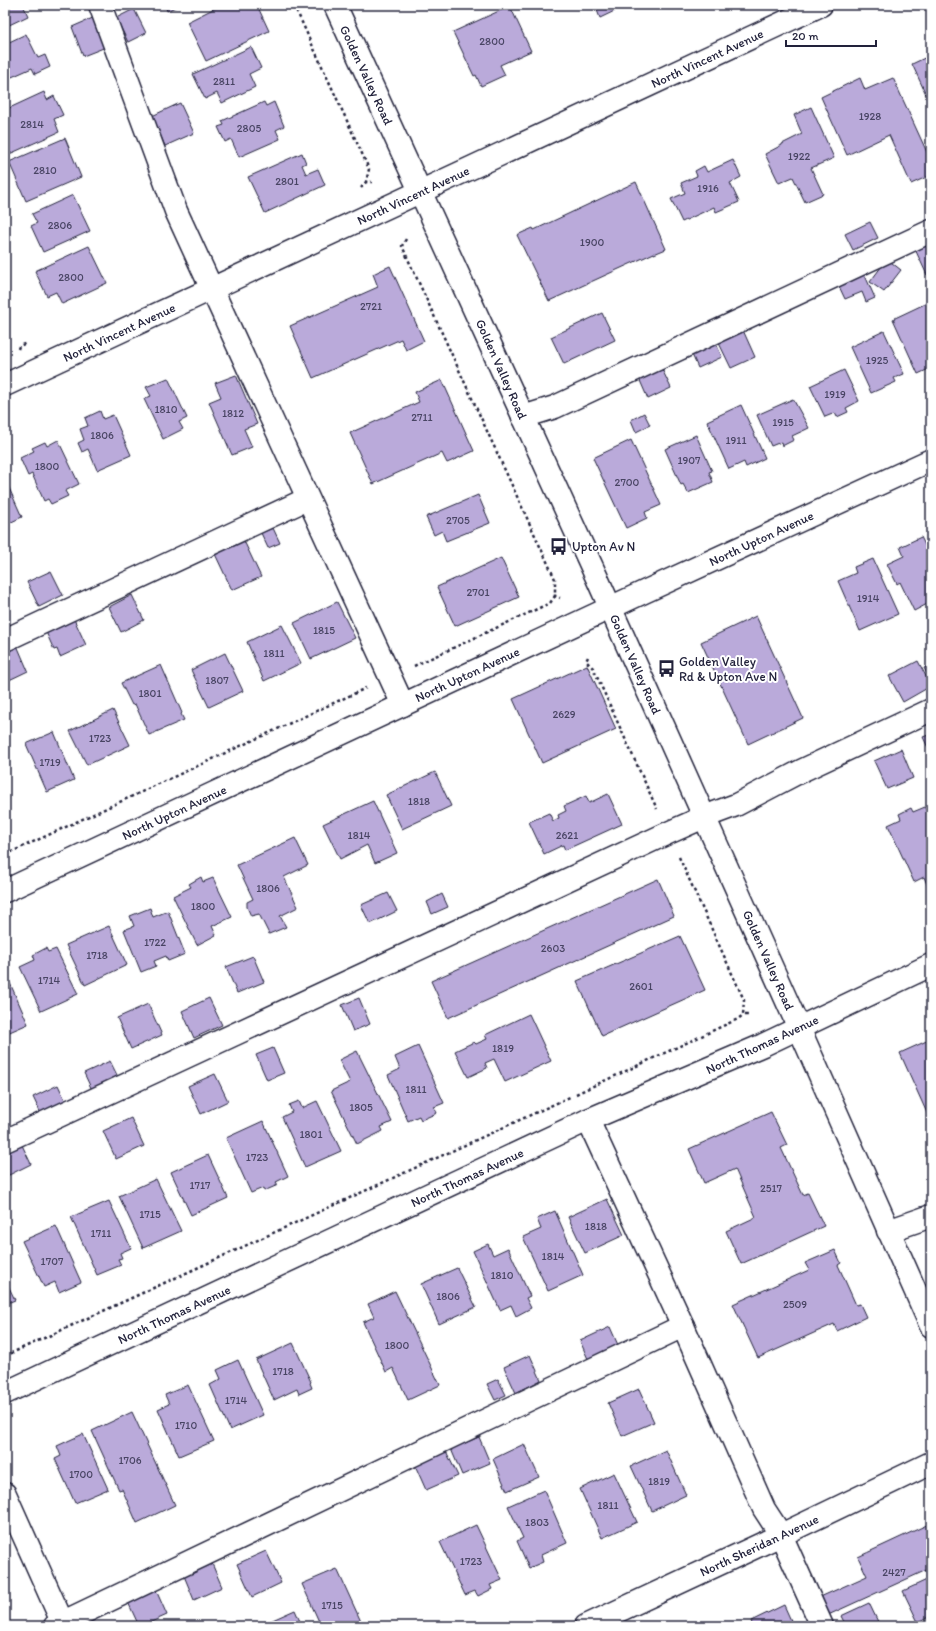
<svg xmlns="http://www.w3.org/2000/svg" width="936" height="1631" viewBox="0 0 936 1631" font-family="Itim,sans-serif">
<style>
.building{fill:#baaada;stroke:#22223b}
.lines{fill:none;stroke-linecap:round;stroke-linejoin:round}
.minor-casing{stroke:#22223b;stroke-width:25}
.path{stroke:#22223b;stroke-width:2.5;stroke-dasharray:3 3;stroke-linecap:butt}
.minor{stroke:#fff;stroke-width:22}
.labels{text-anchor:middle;stroke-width:4;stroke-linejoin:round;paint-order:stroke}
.number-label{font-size:11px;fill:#484463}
.street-label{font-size:13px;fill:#22223b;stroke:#fff}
.poi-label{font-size:13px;fill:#22223b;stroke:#fff;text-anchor:start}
</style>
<rect width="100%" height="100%" fill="#fff"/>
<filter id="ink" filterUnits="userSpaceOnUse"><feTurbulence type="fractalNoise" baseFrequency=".025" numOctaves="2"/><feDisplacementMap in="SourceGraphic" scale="8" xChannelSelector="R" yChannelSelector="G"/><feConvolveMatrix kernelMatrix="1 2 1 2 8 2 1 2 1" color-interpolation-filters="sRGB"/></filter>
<g filter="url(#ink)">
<g class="building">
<polygon points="5,5 23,5 28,16 5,27"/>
<polygon points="165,5 179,5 167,11"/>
<polygon points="221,5 257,5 269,31 206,61 187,22"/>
<polygon points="595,5 627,5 600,18"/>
<polygon points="510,6 531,51 500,65 505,75 481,86 476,75 474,76 453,32"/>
<polygon points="134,9 146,33 128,42 116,18"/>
<polygon points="95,17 106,47 83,56 72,27"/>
<polygon points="26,34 38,58 45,55 50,67 35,74 32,68 5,80 5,44"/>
<polygon points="251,47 261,68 249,74 255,87 222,103 217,93 205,99 193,74"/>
<polygon points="931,55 931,105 912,64"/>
<polygon points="860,78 865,90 893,78 931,161 931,175 911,184 889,135 847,155 821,97"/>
<polygon points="44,92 47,100 54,96 63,115 54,119 59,132 5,156 5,138 8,136 5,126 10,123 5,110"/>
<polygon points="264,102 266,106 274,102 284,126 276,130 280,139 239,157 231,139 225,142 218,127 224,125 222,121"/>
<polygon points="180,103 194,133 165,146 152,116"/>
<polygon points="811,107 834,158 811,168 823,194 805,202 793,177 779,183 765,154 782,145 782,144 802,134 794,115"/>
<polygon points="65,138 81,177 26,201 9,162"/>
<polygon points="302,153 306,163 302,165 306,174 318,169 325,185 265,213 248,177"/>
<polygon points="733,160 741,177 730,183 739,202 716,212 714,207 682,222 671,199 685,193 681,183 697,176 695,171 704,166 707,172"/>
<polygon points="636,182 666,249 654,254 654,253 549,301 517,235 533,228 534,230"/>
<polygon points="73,195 90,231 43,252 31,226 37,223 32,214"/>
<polygon points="870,222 878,238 853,250 845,234"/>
<polygon points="931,239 931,273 927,275 914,247"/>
<polygon points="89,246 107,283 62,304 56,292 47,296 35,271"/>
<polygon points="887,259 901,270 884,292 870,282"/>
<polygon points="390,266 424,341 406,350 401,339 313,378 290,326 378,287 373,274"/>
<polygon points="863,271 875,298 866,302 862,292 845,299 837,282"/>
<polygon points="931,301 931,368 918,374 893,319"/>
<polygon points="602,313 615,340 564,364 551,337"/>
<polygon points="742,328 755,357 731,368 717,339"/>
<polygon points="884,331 904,374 894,378 896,382 871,393 850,347"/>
<polygon points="714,339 722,357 698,368 690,350"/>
<polygon points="660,365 671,388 648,399 638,376"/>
<polygon points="844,370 859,401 846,408 848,412 837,417 835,413 825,417 810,386"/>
<polygon points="236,375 257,424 244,429 252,447 232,455 209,402 221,397 215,383"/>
<polygon points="168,378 187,418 179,422 183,429 163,439 144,399 151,396 146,387"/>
<polygon points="442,380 474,451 447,463 442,453 373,484 350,433 419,402 415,392"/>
<polygon points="793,399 809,428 792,436 794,440 782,446 781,442 771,446 757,415"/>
<polygon points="741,405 765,458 746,467 744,462 729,469 707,421"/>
<polygon points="100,411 103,419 113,415 131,455 97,470 88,449 82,452 78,443 84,440 80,429 88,426 85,418"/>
<polygon points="644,413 650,425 636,432 631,420"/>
<polygon points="696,435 712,471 709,472 713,482 688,493 683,484 681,485 665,449"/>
<polygon points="58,440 79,484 65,491 68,496 51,504 48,499 44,501 32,474 28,476 20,458 34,451 32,448 45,442 47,446"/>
<polygon points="631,440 661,505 645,512 647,518 626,528 593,458"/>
<polygon points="5,479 22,517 5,525"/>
<polygon points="478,495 490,523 446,541 442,531 434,535 426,517"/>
<polygon points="273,528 280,543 268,548 261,533"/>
<polygon points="921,537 931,557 931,602 914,611 900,582 897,584 887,564 904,556 900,547"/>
<polygon points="244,541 261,577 232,590 215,554"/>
<polygon points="501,558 519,597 455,626 437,587"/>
<polygon points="873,559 898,614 860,631 838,581 856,573 854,567"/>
<polygon points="51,571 63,595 39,607 27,582"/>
<polygon points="132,595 144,620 121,632 109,607"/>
<polygon points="337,602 355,638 311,659 294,623"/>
<polygon points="756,616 803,718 748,744 701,642"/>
<polygon points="73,617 86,645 60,657 57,649 54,650 46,632"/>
<polygon points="282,625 301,663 264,681 247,642"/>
<polygon points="16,643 28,671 5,682 5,648"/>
<polygon points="225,653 243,691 209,707 191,670"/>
<polygon points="918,661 931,686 903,702 889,676"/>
<polygon points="161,665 182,713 181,714 184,720 149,735 135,704 132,705 121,683"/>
<polygon points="587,665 616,729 542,763 513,699"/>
<polygon points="931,665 931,681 924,668"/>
<polygon points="113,710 130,745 87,765 70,731"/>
<polygon points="54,732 74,780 47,792 26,744"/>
<polygon points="931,734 931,754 923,737"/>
<polygon points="901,749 913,778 887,789 874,761"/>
<polygon points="435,772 451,806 402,829 386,795"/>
<polygon points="608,794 622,824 565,850 563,845 544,854 529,822 549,813 553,821 559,818 558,815 566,811 564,806 586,796 589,803"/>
<polygon points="373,801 397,853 375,863 367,845 340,859 323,824"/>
<polygon points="925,807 931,820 931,886 928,887 924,877 914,882 888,825 901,819 899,814 911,808 913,812"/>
<polygon points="295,838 308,865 284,877 298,907 280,916 286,927 269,934 259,914 251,916 247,907 247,902 253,899 237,865"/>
<polygon points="201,877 203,882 213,878 232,917 212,926 216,935 197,945 173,896 191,887 189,884"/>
<polygon points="658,879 674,916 448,1018 431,981"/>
<polygon points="388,893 397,911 370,924 361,905"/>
<polygon points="442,894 448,907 432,914 427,902"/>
<polygon points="150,908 153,917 168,911 185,954 168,961 166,956 154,961 156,966 141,972 124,930 134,926 130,916"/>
<polygon points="109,926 127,965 85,985 66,945"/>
<polygon points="680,936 705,990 602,1036 577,981"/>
<polygon points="46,948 48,952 56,949 78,994 41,1011 20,967 35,960 33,955"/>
<polygon points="253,956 264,982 237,993 226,967"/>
<polygon points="5,974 6,974 28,1024 5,1034"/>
<polygon points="209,998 222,1025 194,1038 182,1011"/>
<polygon points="359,998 370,1024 353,1031 342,1005"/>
<polygon points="148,1004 162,1035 131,1049 117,1018"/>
<polygon points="529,1014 551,1061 505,1082 494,1059 485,1063 487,1068 468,1077 455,1051 474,1042 476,1044 487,1039 485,1035"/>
<polygon points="931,1039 931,1122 900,1053"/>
<polygon points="418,1046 444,1103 434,1107 437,1113 421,1120 419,1116 408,1121 388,1075 400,1069 395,1057"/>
<polygon points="273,1048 284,1073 267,1080 256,1055"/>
<polygon points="357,1051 392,1122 381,1127 383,1131 357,1144 331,1091 350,1082 339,1060"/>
<polygon points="110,1061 118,1077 92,1090 84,1073"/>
<polygon points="215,1074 228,1101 201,1114 188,1086"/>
<polygon points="58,1085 66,1102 41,1114 33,1097"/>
<polygon points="299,1101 302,1108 317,1101 341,1151 305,1167 282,1117 292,1112 289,1105"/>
<polygon points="771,1112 787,1145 781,1148 803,1195 808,1193 824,1226 741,1264 726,1231 756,1217 735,1169 704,1183 689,1149"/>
<polygon points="131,1118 144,1146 116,1159 103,1131"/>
<polygon points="263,1121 288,1176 276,1182 278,1185 264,1191 263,1188 251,1193 226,1138"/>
<polygon points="22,1145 31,1164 5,1177 5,1153"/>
<polygon points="208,1155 228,1198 191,1215 171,1172"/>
<polygon points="156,1179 181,1231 143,1248 119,1196"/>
<polygon points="607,1199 624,1235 585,1253 568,1217"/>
<polygon points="109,1201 131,1248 120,1253 122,1258 118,1259 121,1265 97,1275 71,1217"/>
<polygon points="555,1211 583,1275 548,1291 523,1237 541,1229 537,1219"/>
<polygon points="56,1226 81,1282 59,1292 55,1282 44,1287 22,1241"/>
<polygon points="488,1244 493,1255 508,1248 530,1296 526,1298 531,1308 516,1316 511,1305 500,1310 473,1251"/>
<polygon points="835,1250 841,1263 838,1265 856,1305 860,1304 866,1317 837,1331 834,1324 758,1358 733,1304 809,1270 805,1263"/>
<polygon points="457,1268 476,1307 439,1324 421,1284"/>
<polygon points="5,1279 15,1300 5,1304"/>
<polygon points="395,1291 440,1385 408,1400 393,1368 386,1372 363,1322 374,1317 368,1304"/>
<polygon points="610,1327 618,1345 588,1359 580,1341"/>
<polygon points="293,1343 311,1382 310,1383 312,1388 299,1394 297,1389 274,1400 256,1360"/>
<polygon points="530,1355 541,1380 516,1393 504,1367"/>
<polygon points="238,1360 263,1415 230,1430 210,1385 221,1379 217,1370"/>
<polygon points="498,1379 506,1395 495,1400 487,1384"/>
<polygon points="188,1385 214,1441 179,1456 158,1409 169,1404 165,1395"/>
<polygon points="639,1389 654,1422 622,1436 608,1403"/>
<polygon points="132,1412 175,1505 137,1523 122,1489 119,1490 92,1431"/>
<polygon points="83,1434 108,1489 75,1503 55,1459 61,1456 57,1446"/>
<polygon points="479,1437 490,1463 462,1475 451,1449"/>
<polygon points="524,1444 539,1477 507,1491 493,1459"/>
<polygon points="445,1449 458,1476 426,1490 414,1463"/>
<polygon points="666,1450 686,1495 652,1511 631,1466"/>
<polygon points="614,1473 637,1522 602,1538 580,1489"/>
<polygon points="544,1490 567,1543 541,1555 543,1562 529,1568 517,1541 523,1538 508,1506"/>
<polygon points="931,1523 931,1568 826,1616 818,1598 867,1576 858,1557"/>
<polygon points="476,1525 502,1580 490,1585 492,1589 478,1596 475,1591 465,1595 440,1542"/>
<polygon points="266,1551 281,1583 252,1597 237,1564"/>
<polygon points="210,1559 222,1587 194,1600 182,1571"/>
<polygon points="337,1569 363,1626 321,1626 302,1584"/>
<polygon points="931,1578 931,1616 918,1622 903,1591"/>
<polygon points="155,1588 167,1615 142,1626 139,1626 127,1600"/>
<polygon points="869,1603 880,1626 846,1626 841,1616"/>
<polygon points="784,1605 793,1625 797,1624 798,1626 753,1626 751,1621"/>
<polygon points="295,1610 302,1626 259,1626"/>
</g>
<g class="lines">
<defs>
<g id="minor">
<polyline points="100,5 176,211 403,705"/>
<polyline points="335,5 597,578 799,1028 931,1326"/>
<polyline points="5,385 821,5"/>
<polyline points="523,417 555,407 931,231"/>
<polyline points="5,640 307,499"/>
<polyline points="5,891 644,592 931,460"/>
<polyline points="588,1120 683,1326 764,1509 781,1535 822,1626"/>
<polyline points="5,1141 668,833 704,817 736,805 801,771 931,710"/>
<polyline points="888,1231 931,1216"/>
<polyline points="5,1393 588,1120 763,1045 931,965"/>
<polyline points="5,1494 64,1626"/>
<polyline points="55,1626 683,1326"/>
<polyline points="586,1626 781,1535 931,1463"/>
</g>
</defs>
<use href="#minor" class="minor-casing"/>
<g class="path">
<polyline points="294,5 369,169 366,182 372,182"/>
<polyline points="361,188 366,182"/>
<polyline points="406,239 402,246 555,579 555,596 560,598"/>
<polyline points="18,349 19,346 27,343"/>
<polyline points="588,657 586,661 593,668 657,809"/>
<polyline points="414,666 550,603 555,596"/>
<polyline points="5,855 366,688"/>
<polyline points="679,857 744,1000 743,1015 750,1015"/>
<polyline points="576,1094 738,1019 743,1015"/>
<polyline points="5,1356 570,1097"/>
</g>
<use href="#minor" class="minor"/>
</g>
</g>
<defs>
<symbol id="bus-bare" viewBox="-9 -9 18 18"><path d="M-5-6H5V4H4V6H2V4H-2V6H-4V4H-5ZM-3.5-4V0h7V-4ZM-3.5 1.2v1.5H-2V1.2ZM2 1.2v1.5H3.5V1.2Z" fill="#22223b" stroke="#fff" stroke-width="2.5" paint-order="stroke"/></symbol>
</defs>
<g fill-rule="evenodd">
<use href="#bus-bare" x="546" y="534" width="25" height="25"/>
<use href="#bus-bare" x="654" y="656" width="25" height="25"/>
</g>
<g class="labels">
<g class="number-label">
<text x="492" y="45">2800</text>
<text x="224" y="85">2811</text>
<text x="870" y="120">1928</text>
<text x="32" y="128">2814</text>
<text x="249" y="132">2805</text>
<text x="799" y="160">1922</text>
<text x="45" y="174">2810</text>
<text x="287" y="185">2801</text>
<text x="708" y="192">1916</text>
<text x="60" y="229">2806</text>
<text x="592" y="246">1900</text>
<text x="71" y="281">2800</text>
<text x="371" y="310">2721</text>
<text x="877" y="364">1925</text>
<text x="835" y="398">1919</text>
<text x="166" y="413">1810</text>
<text x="233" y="417">1812</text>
<text x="422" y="421">2711</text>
<text x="783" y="426">1915</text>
<text x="102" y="439">1806</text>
<text x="736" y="444">1911</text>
<text x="689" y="464">1907</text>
<text x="47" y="470">1800</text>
<text x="627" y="486">2700</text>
<text x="458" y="524">2705</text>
<text x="478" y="596">2701</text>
<text x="868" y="602">1914</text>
<text x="324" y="634">1815</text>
<text x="274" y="657">1811</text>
<text x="217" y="684">1807</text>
<text x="150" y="697">1801</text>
<text x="564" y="718">2629</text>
<text x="100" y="742">1723</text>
<text x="50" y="766">1719</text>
<text x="419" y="805">1818</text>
<text x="359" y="839">1814</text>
<text x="567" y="839">2621</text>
<text x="268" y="892">1806</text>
<text x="203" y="910">1800</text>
<text x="155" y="946">1722</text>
<text x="553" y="952">2603</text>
<text x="97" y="959">1718</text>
<text x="49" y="984">1714</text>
<text x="641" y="990">2601</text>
<text x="503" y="1052">1819</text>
<text x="416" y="1093">1811</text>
<text x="361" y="1111">1805</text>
<text x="311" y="1138">1801</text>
<text x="257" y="1161">1723</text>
<text x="200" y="1189">1717</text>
<text x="771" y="1192">2517</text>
<text x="150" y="1218">1715</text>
<text x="596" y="1230">1818</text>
<text x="101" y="1237">1711</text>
<text x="553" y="1260">1814</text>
<text x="52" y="1265">1707</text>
<text x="502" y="1279">1810</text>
<text x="448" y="1300">1806</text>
<text x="795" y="1308">2509</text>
<text x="397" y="1349">1800</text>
<text x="283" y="1375">1718</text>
<text x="236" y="1404">1714</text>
<text x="186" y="1429">1710</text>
<text x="130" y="1464">1706</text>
<text x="81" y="1478">1700</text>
<text x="659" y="1485">1819</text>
<text x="608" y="1509">1811</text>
<text x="537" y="1526">1803</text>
<text x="471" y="1565">1723</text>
<text x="894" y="1576">2427</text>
<text x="332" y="1609">1715</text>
</g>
<g class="street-label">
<text transform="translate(707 58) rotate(-25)" y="5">North Vincent Avenue</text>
<text transform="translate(367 75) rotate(65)" y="5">Golden Valley Road</text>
<text transform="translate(413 195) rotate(-25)" y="5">North Vincent Avenue</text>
<text transform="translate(119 332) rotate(-25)" y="5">North Vincent Avenue</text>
<text transform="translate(502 369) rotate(66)" y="5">Golden Valley Road</text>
<text transform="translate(761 538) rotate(-25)" y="5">North Upton Avenue</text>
<text transform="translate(636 664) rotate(66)" y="5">Golden Valley Road</text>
<text transform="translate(467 674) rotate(-25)" y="5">North Upton Avenue</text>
<text transform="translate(174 812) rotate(-25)" y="5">North Upton Avenue</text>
<text transform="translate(769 960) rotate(66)" y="5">Golden Valley Road</text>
<text transform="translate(762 1044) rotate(-25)" y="5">North Thomas Avenue</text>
<text transform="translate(467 1177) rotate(-25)" y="5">North Thomas Avenue</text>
<text transform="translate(174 1314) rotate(-25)" y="5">North Thomas Avenue</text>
<text transform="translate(759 1545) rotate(-25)" y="5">North Sheridan Avenue</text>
</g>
<g class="poi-label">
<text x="572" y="551">Upton Av N</text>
<text x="679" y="666">Golden Valley<tspan x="679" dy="15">Rd &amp; Upton Ave N</tspan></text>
</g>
</g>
<rect width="936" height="1631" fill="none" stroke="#fff" stroke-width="20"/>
<rect x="10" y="10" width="916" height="1611" fill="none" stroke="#22223b" stroke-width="1.5" filter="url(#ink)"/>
<path d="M786 40v6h90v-6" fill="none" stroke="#22223b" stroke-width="2"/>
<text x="792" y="40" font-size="12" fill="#22223b" stroke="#ffffff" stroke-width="3" paint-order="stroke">20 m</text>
</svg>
